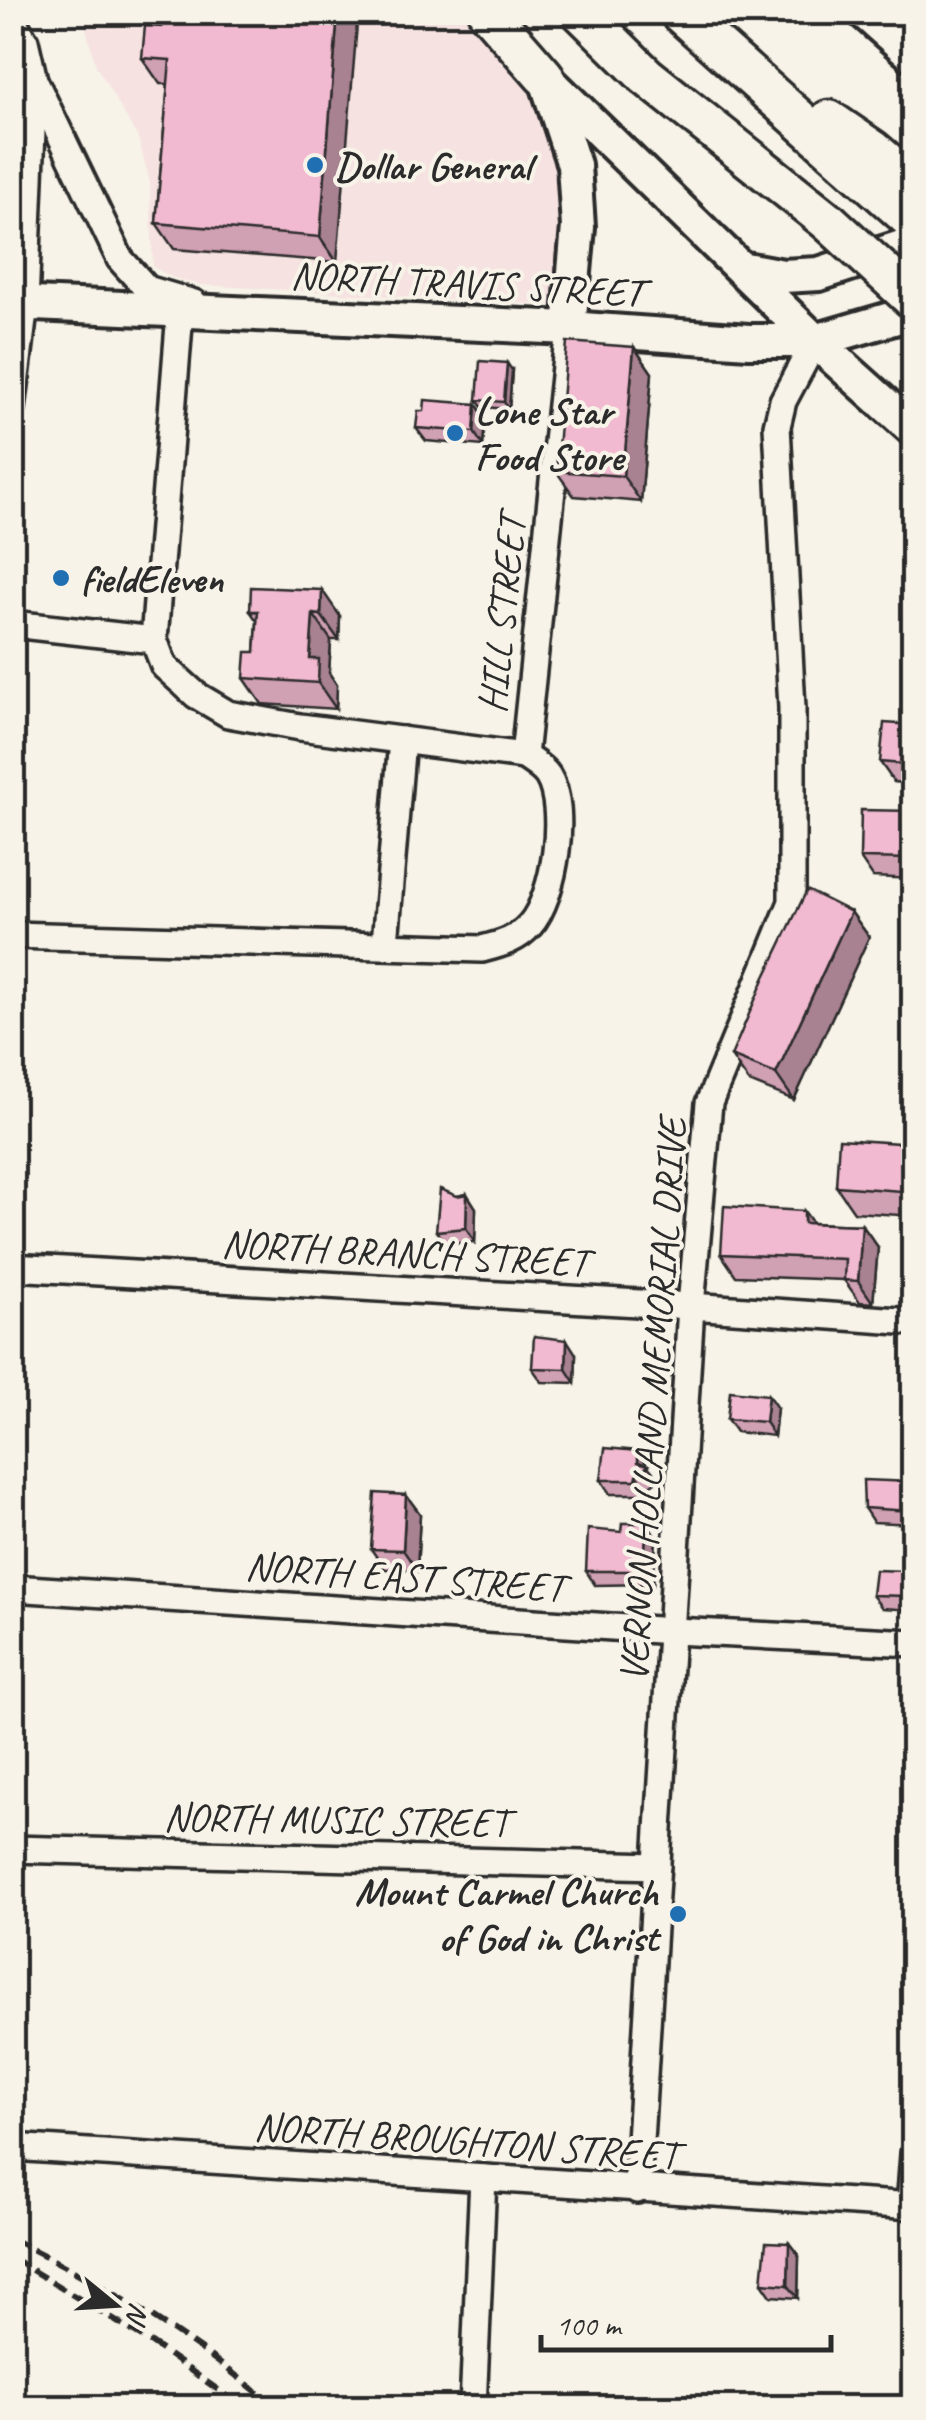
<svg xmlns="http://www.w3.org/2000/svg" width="926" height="2420" viewBox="0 0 926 2420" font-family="Caveat,sans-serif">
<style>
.built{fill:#f6e2e1}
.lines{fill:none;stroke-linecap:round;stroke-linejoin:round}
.minor-casing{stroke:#2b2b2b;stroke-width:32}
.major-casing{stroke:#2b2b2b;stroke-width:40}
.highway-casing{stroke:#2b2b2b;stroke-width:45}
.minor{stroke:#f7f3e8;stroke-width:25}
.major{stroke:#f7f3e8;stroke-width:32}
.highway{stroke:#f7f3e8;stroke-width:38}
.rail{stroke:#2b2b2b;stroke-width:6;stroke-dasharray:15 8;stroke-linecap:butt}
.highway-bridge-casing{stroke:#2b2b2b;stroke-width:45;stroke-linecap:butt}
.highway-bridge{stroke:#f7f3e8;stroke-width:38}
.wall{fill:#d0a0b3;stroke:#2b2b2b;stroke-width:2.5}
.shaded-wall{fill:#a98292;stroke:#2b2b2b;stroke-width:2.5}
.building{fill:#f2bad0;stroke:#2b2b2b;stroke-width:2.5}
.poi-dot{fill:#1f6fb2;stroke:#f7f3e8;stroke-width:4}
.labels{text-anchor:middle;stroke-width:8;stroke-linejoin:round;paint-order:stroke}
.poi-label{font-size:40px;font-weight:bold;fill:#2b2b2b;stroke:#f7f3e8;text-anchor:start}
.street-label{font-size:40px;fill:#2b2b2b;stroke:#f7f3e8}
</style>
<rect width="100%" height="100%" fill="#f7f3e8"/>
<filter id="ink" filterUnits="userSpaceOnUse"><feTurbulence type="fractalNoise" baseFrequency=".01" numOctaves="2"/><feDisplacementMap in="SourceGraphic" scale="20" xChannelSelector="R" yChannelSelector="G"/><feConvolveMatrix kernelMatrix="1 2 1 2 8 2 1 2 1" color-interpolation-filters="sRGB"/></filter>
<g filter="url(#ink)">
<polygon class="built" points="82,13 467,13 525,66 571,194 556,301 549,305 200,285 174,278 153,267 150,182 138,138 96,66"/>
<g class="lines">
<defs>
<g id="minor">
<polyline points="34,80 120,259 147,289 194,303"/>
<polyline points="12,409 25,304 34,80 25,41 13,21 14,12"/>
<polyline points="12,624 154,640 164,666 196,695 228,714 300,727 524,756"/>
<polyline points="154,640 180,312"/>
<path d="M12,935L482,949C501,944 517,940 530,925C555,897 568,808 548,776C543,768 531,761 524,756L568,338"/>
<polyline points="385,943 402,740"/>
<polyline points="12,1267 691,1306 914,1322"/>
<polyline points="12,1588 673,1631 914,1643"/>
<polyline points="12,1849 657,1866"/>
<polyline points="12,2147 914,2206"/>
<polyline points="637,2190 691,1306 709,1103 792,902 792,708 777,426 783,401 815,341"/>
<polyline points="910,2206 914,2154"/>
<polyline points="473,2408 483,2178"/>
</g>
<g id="major">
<polyline points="864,12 914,56"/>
<polyline points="527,60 815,341 914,430"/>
<polyline points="546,80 574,165 578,227 569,328"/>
<polyline points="745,269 783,276 819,274 914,243"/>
<polyline points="12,303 569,328 749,341 815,341 914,312"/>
</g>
<g id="highway">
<polyline points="488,12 544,76"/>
<polyline points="581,12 646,76 829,222"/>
<polyline points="679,12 914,222"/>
<polyline points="829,120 873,150 914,185"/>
</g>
</defs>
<use href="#minor" class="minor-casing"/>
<use href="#major" class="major-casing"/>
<use href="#highway" class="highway-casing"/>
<use href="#minor" class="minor"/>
<use href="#major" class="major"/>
<use href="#highway" class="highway"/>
<g class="rail">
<path d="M12,2239C105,2285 197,2340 276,2408"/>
<polyline points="12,2258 150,2342 244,2408"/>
</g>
<defs>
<polyline id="highway-bridge" points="829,222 914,300"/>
</defs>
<use href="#highway-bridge" class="highway-bridge-casing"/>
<use href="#highway-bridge" class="highway-bridge"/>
</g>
<g class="wall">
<polygon points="163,12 337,262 174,249 156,223 168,84 160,84 142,58 162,27"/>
<polygon points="634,347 652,373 641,502 574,496 556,471"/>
<polygon points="512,370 509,409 482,407 477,400"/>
<polygon points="476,404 485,417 483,446 426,441 416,428 424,411"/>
<polygon points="250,611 340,616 339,640 331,640 329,673 337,685 336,709 262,704 244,678 255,652 257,621"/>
<polygon points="914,725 914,784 894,782 880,762"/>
<polygon points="914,811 914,879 873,877 860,858"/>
<polygon points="851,912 869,937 794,1100 749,1082 731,1056"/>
<polygon points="914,1144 914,1216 854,1212 836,1186"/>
<polygon points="467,1194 476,1208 475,1242 446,1244 436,1231 457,1196"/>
<polygon points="813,1223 862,1225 878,1247 873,1303 860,1302 844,1280 736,1276 721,1254"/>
<polygon points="576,1354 575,1383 542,1382 532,1368"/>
<polygon points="777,1408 774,1436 736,1432 727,1419"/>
<polygon points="647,1465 659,1479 647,1488 645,1494 610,1494 601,1480"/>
<polygon points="913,1482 914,1524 873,1522 864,1508"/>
<polygon points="406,1495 420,1514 417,1570 385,1569 371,1549"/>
<polygon points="656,1537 653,1584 595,1585 586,1571"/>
<polygon points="907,1571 914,1581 914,1610 882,1608 872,1595"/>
<polygon points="789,2243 799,2256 798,2298 771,2296 762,2283"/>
</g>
<g class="shaded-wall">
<polygon points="338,12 358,12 337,262 320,237"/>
<polygon points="634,347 652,373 641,502 623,476"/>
<polygon points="507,363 512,370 509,409 504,402"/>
<polygon points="476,404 485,417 483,446 474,432"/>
<polygon points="322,590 340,616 339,640 321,615"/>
<polygon points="313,614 331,640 329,673 337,685 336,709 318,683 310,659"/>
<polygon points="851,912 869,937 794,1100 776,1074"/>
<polygon points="467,1194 476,1208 475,1242 466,1228"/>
<polygon points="804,1211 820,1233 804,1223"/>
<polygon points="862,1225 878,1247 873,1303 858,1281"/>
<polygon points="567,1340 576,1354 575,1383 566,1369"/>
<polygon points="768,1395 777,1408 774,1436 765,1422"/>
<polygon points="638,1451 647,1464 647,1467 638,1462"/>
<polygon points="637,1475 647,1488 645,1494 636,1480"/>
<polygon points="914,1482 914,1516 910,1511"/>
<polygon points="406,1495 420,1514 417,1570 403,1550"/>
<polygon points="647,1523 656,1537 653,1584 643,1571"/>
<polygon points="907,1571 914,1581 914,1607 906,1596"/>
<polygon points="789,2243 799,2256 798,2298 788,2285"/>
</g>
<g class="building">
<polygon points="163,12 338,12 320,237 156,223 170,60 142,58 145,26 162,27"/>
<polygon points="567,342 634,347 623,476 556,471"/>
<polygon points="480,361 507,363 504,402 477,400"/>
<polygon points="425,400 476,404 474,432 416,428 418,411 424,411"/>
<polygon points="251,587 322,590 321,615 313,614 310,659 319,659 318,683 244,678 246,652 255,652 258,611 250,611"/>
<polygon points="884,723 914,725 914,765 880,762"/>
<polygon points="861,810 914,811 914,859 860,858"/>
<polygon points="807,890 851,912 776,1074 731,1056 764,979"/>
<polygon points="839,1139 914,1144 914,1192 836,1186"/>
<polygon points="440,1189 457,1196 467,1194 466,1228 436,1231"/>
<polygon points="724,1206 804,1211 804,1223 862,1225 858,1281 844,1280 845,1259 721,1254"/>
<polygon points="534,1336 567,1340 566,1369 532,1368"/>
<polygon points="730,1391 768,1395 765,1422 727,1419"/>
<polygon points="605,1448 638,1451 638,1462 649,1465 637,1475 636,1480 601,1480"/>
<polygon points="863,1480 913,1482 910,1511 864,1508"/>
<polygon points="375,1493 406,1495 403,1550 371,1549"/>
<polygon points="622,1523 647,1523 643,1571 586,1571 588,1529 621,1532"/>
<polygon points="875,1570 907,1571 906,1596 872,1595"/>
<polygon points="766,2242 789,2243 788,2285 762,2283"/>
</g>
</g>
<g class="poi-dot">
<circle cx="315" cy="165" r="10"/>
<circle cx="455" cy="433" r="10"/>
<circle cx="61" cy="578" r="10"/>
<circle cx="678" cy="1914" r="10"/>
</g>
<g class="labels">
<g class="poi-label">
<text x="335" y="179">Dollar General</text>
<text x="475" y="424">Lone Star<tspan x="475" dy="46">Food Store</tspan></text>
<text x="81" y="592">fieldEleven</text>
<text x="658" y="1905" text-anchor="end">Mount Carmel Church<tspan x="658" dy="46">of God in Christ</tspan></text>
</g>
<g class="street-label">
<text transform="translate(467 283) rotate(3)" y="14">NORTH TRAVIS STREET</text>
<text transform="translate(501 614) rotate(-84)" y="14">HILL STREET</text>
<text transform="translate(405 1252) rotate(3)" y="14">NORTH BRANCH STREET</text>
<text transform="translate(652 1400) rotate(-86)" y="14">VERNON HOLLAND MEMORIAL DRIVE</text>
<text transform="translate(405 1576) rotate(4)" y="14">NORTH EAST STREET</text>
<text transform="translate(336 1819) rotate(1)" y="14">NORTH MUSIC STREET</text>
<text transform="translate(466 2140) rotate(4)" y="14">NORTH BROUGHTON STREET</text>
</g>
</g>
<rect width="926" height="2420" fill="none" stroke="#f7f3e8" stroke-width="50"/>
<rect x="25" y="25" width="876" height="2370" fill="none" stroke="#2b2b2b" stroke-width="4" filter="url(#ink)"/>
<g transform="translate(115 2305) rotate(108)" stroke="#f7f3e8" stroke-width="8" paint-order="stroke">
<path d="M0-8L18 38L0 25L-18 38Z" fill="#2b2b2b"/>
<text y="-15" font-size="28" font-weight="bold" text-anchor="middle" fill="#2b2b2b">N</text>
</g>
<path d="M541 2335v15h290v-15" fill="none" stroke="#2b2b2b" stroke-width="5"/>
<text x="556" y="2335" font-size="30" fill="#2b2b2b" stroke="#f7f3e8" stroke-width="8" paint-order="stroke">100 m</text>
</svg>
